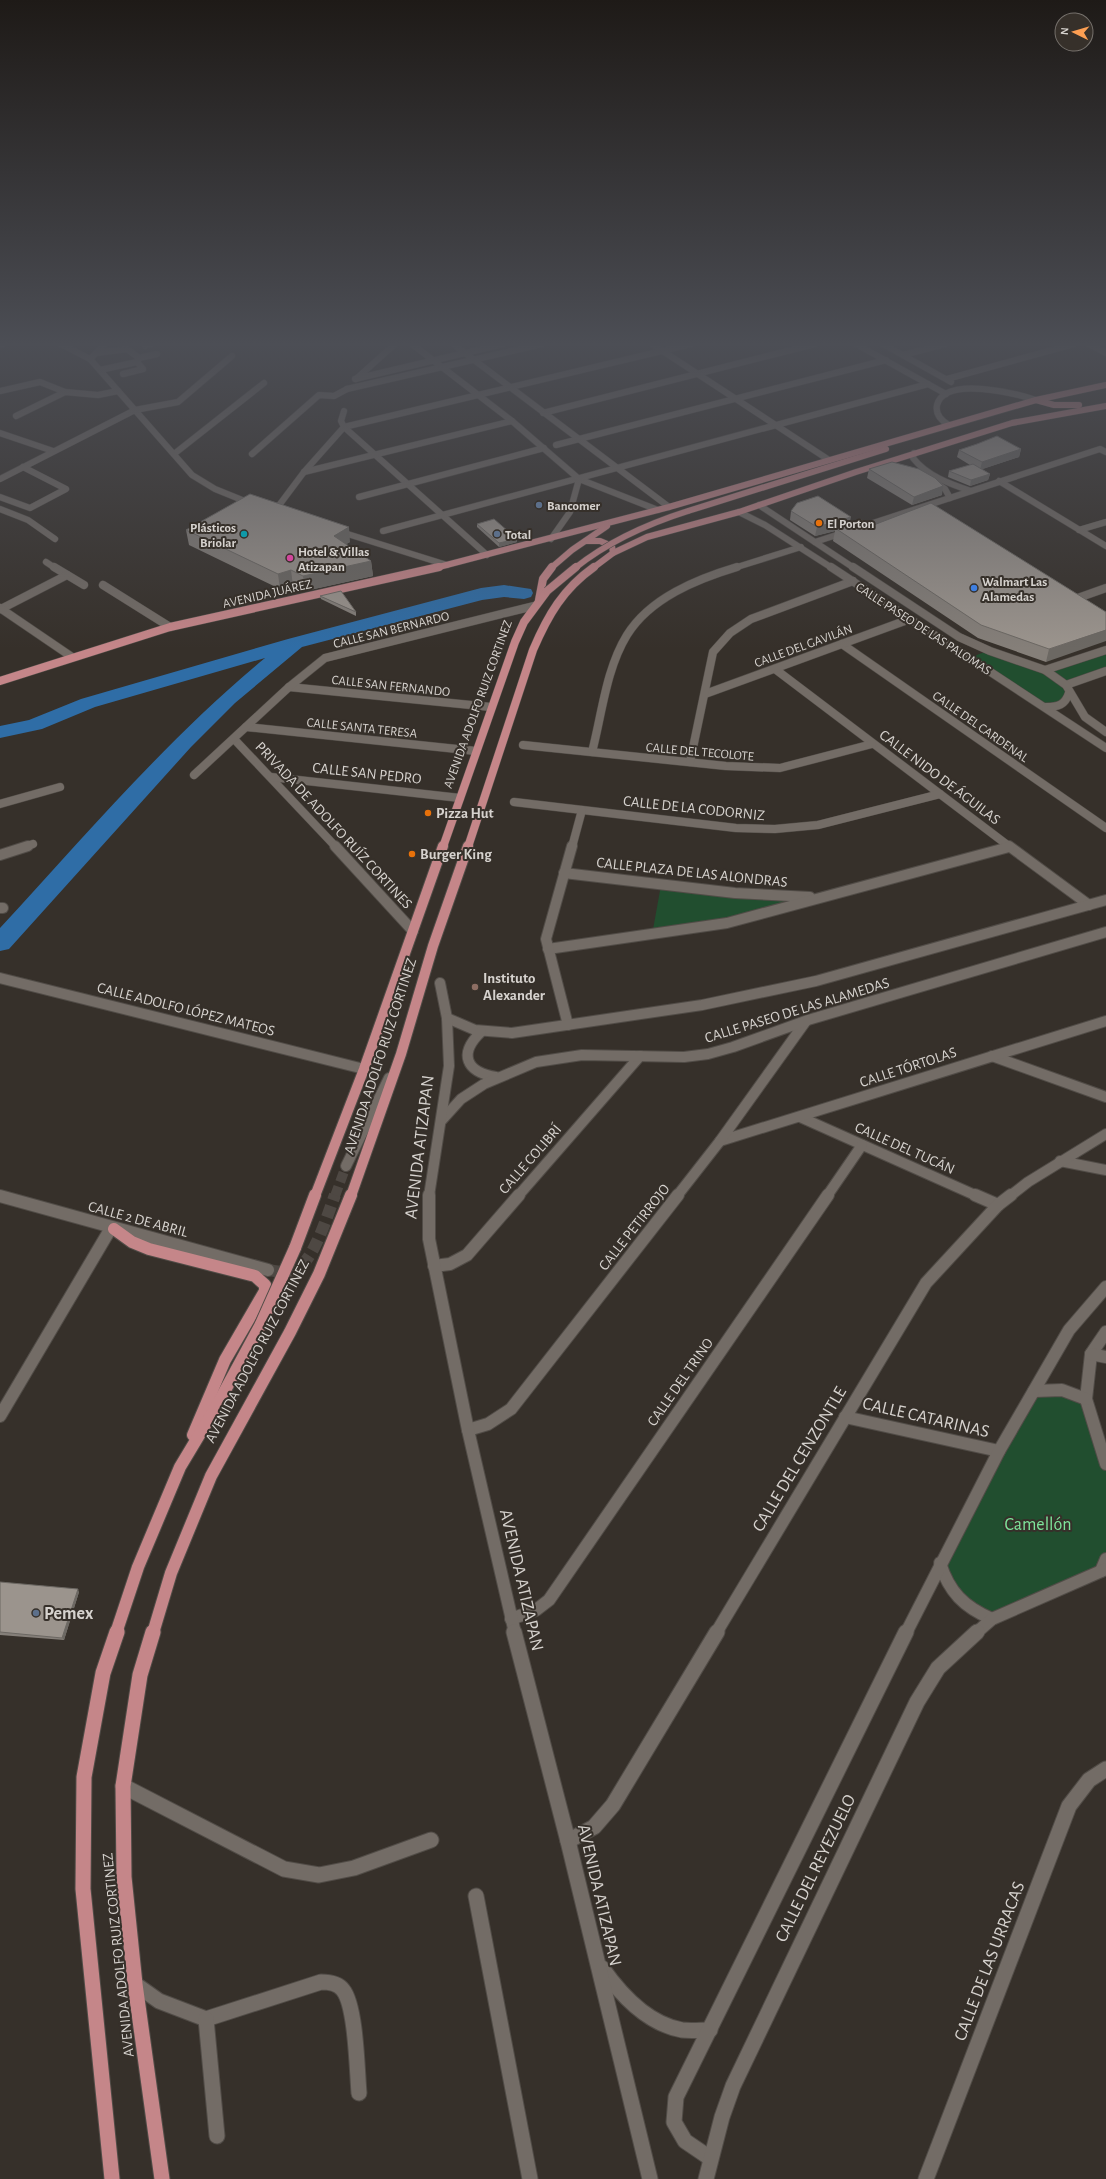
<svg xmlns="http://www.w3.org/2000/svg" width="1106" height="2179" viewBox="0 0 1106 2179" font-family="'Alegreya Sans',sans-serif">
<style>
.green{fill:#214e2f}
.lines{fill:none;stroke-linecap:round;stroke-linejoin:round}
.river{fill:#2f6da6;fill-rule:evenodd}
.secondary-tunnel-far1{stroke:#4e4843;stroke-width:10;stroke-dasharray:10 5;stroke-linecap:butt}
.secondary-tunnel{stroke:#4e4843;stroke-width:12;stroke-dasharray:12 6;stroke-linecap:butt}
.minor-far4-casing{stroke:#514c47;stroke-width:7}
.minor-far3-casing{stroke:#514c47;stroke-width:9}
.minor-far2-casing{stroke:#514c47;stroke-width:12}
.minor-far1-casing{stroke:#514c47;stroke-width:14}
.minor-casing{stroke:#514c47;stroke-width:17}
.tertiary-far4-casing{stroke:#514c47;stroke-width:7}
.tertiary-far3-casing{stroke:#514c47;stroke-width:9}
.tertiary-far2-casing{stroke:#514c47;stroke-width:12}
.tertiary-far1-casing{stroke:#514c47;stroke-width:14}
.tertiary-casing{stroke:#514c47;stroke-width:17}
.secondary-far2-casing{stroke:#514c47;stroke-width:7}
.secondary-far1-casing{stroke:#514c47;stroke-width:12}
.secondary-casing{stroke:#514c47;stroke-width:14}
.primary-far4-casing{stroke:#514c47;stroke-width:7}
.primary-far3-casing{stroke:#514c47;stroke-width:9}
.primary-far2-casing{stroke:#514c47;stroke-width:12}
.primary-far1-casing{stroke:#514c47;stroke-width:14}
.primary-casing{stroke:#514c47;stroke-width:17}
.minor-far4{stroke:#736c66;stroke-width:6}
.minor-far3{stroke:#736c66;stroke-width:8}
.minor-far2{stroke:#736c66;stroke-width:10}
.minor-far1{stroke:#736c66;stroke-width:12}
.minor{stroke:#736c66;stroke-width:15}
.tertiary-far4{stroke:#736c66;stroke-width:6}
.tertiary-far3{stroke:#736c66;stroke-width:8}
.tertiary-far2{stroke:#736c66;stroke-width:10}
.tertiary-far1{stroke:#736c66;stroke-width:12}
.tertiary{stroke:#736c66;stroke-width:15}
.secondary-far2{stroke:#736c66;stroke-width:6}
.secondary-far1{stroke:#736c66;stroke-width:10}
.secondary{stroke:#736c66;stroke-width:12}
.primary-far4{stroke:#c58689;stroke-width:6}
.primary-far3{stroke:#c58689;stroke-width:8}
.primary-far2{stroke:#c58689;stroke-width:10}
.primary-far1{stroke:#c58689;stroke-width:12}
.primary{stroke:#c58689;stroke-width:15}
.primary-bridge-far2-casing{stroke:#514c47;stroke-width:7;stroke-linecap:butt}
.primary-bridge-far1-casing{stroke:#514c47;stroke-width:9;stroke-linecap:butt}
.primary-bridge-casing{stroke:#514c47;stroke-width:14;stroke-linecap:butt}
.primary-bridge-far2{stroke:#c58689;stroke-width:6}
.primary-bridge-far1{stroke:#c58689;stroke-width:8}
.primary-bridge{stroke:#c58689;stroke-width:12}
.wall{fill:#857f79}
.shaded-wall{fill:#6c6863}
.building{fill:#9b948d;stroke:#6c6863}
.service-dot{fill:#5c6f8a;stroke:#36302a;stroke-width:1.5}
.food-dot{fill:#e8710a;stroke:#36302a;stroke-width:1.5}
.culture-dot{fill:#0f9aa8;stroke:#36302a;stroke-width:1.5}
.hotel-dot{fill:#d1479c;stroke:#36302a;stroke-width:1.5}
.shop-dot{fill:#3f7fe0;stroke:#36302a;stroke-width:1.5}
.education-dot{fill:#8d6e63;stroke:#36302a;stroke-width:1.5}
.labels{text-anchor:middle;stroke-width:4;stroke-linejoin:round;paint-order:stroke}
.far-poi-label{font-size:13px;font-weight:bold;fill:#d6d2ce;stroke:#36302a;text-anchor:start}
.far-street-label{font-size:13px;fill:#d6d2ce;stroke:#36302a}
.street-label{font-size:15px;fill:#d6d2ce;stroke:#36302a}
.poi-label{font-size:15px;font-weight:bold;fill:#d6d2ce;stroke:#36302a;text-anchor:start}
.near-street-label{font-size:18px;fill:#d6d2ce;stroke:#36302a}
.near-park-label{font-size:18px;fill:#7ee49b;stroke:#36302a}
.near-poi-label{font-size:18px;font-weight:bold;fill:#d6d2ce;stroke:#36302a;text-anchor:start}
</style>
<rect width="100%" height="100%" fill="#36302a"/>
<g class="green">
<path d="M1106,650V671L1066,685L1067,701L1046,707L974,658L975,656C999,643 1022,669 1045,670C1052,671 1096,654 1106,650Z"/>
<polygon points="661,885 817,897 759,915 652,935"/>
<polygon points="1034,1391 1086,1399 1106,1464 1106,1559 1101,1571 992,1619 973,1612 940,1563"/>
</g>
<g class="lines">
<path class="river" d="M504,585L531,589L533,593L531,597L524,599L504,597L482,600L302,647L235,703L191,747L9,949L0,951V928C86,835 167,739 265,658L95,707L42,729L0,738V726L29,720L81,699L288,639L481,588Z"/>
<polyline class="secondary-tunnel-far1" points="335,1196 346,1166"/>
<path class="secondary-tunnel" d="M268,1270C277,1271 287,1274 295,1270C314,1262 328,1213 335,1195"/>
<defs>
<g id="minor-far4">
<polyline points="856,344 946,394"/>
<polyline points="883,344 951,382"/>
<polyline points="145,346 151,344"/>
<polyline points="96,353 127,349 139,358 137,362 100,370"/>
<polyline points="903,355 945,344"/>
<polyline points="139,358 157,354"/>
<polyline points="123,374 143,369 137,362"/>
<polyline points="947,379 1074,344"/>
<polyline points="0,391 40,382 65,392"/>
<polyline points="135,410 178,402 232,356"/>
<polyline points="543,413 815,344"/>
<polyline points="16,416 65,392 98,395 118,391"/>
<path d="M949,425C942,421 935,415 937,405C945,375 1017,394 1036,400"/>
<polyline points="344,427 691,344"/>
<polyline points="344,427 487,555"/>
<polyline points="0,433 53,451"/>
<polyline points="556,445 886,360"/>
<path d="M914,453L913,458C927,476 950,484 971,491"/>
<polyline points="174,454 264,383"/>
<polyline points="252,454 319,395 334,396 347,389"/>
<polyline points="304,472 512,421"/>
<polyline points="579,479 658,510"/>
<polyline points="932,480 945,489 950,498"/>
<polyline points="999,481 1106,546"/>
<polyline points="0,497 30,508 66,489 23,467"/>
<polyline points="359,497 544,448"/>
<polyline points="0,509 28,520 55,539"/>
<polyline points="274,512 304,472 344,427 341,421 344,411"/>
<polyline points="1079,530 1106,522"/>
<polyline points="383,531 928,384"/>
<polyline points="815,542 1100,449 1106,452"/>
<polyline points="46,562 55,568"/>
<polyline points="734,568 801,547"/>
</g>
<g id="minor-far3">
<polyline points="54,567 84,585"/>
<polyline points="103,585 170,627"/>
<polyline points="1075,599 1106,588"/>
<polyline points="1,609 67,575"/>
<polyline points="842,644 1106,828"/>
<polyline points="775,669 1010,847"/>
<polyline points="1045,670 1106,650"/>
<polyline points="1066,685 1106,671"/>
<polyline points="289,687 491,707"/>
<polyline points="705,694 910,619"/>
<polyline points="246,727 476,751"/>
<polyline points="234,739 336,847"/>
<polyline points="523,745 726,766 780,768 872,744"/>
<path d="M592,752C602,714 606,669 627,635C650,598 697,579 737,567"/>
<polyline points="690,762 713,652 730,633 751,619 853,581"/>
<polyline points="194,775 289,687 325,658 534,606"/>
<polyline points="271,777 460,798"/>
<polyline points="514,802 736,828 775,829 818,825 940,794"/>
<polyline points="0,804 60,787"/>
<polyline points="25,847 33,844"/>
<polyline points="572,847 582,810"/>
</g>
<g id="minor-far2">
<polyline points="335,846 413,931"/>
<polyline points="1009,846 1089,905"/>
<polyline points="0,855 28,846"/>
<polyline points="564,873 735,893 810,897"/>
<polyline points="0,908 3,908"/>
<polyline points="548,949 727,923 1009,847"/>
<polyline points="0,978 364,1069"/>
<polyline points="440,983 447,1018"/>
<polyline points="568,1025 546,939 572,846"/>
<polyline points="992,1056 1106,1097"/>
<polyline points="800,1117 977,1196"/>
<polyline points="720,1141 1106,1021"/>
<polyline points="1060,1161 1106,1170"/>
<polyline points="518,1196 640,1056"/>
<polyline points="677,1196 720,1141 806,1021"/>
<polyline points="827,1196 862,1145"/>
<polyline points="1010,1196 1028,1182 1106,1134"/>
</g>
<g id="minor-far1">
<polyline points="975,1195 998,1205"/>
<polyline points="434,1266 450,1264 467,1255 519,1195"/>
<polyline points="1106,1332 1091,1354 1086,1399 1106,1464"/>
<polyline points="1091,1354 1106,1357"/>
<polyline points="1034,1391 1062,1390 1086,1399"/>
<polyline points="0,1416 111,1228"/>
<polyline points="845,1417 999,1451"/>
<polyline points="468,1430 488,1424 511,1409 678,1195"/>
<path d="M940,1563C949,1592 964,1607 992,1619"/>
<polyline points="1101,1571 1106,1559"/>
<polyline points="511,1619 536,1610 549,1600 828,1195"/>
<polyline points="716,1633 926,1283 998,1205 1011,1195"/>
<polyline points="906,1633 999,1451 1069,1330 1106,1287"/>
<polyline points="976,1633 992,1619 1106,1569"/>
</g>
<g id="minor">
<polyline points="123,1786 284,1869 319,1875 354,1868 431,1840"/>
<polyline points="568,1841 594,1827 613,1805 717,1632"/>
<polyline points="476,1896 530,2179"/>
<path d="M602,1968C621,1995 648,2024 682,2030C691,2031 701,2030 710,2030"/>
<path d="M135,1984L159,2001L206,2019L321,1982C329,1982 338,1983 343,1990C356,2006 357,2070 359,2093"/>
<polyline points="206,2019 217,2136"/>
<polyline points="710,2158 685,2141 674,2122 676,2097 906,1632"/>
<polyline points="706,2179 722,2117 733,2086 917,1702 938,1668 977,1632"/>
<polyline points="926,2179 1069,1806 1089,1780 1106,1769"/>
</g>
<g id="tertiary-far4">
<polyline points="412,344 512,421 579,479 570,512 551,539"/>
<polyline points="453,344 669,507"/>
<polyline points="652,344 829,460"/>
<polyline points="1089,344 1106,353"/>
<polyline points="0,345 3,344"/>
<polyline points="90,359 105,344"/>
<polyline points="355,379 503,344"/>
<polyline points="356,379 395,344"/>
<polyline points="347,389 542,344"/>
<polyline points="0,479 135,410"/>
<polyline points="759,505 854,568"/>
<polyline points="739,512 765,525 832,568"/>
</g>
<g id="tertiary-far3">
<polyline points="831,567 1106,748"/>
<polyline points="853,567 959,637 990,651 1045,670 1066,685 1085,717 1106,732"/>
<polyline points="0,608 72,657"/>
<path d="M1046,707C1058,707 1065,705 1069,693"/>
</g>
<g id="tertiary-far2">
<polyline points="447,1018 475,1030 512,1033 702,1005 816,981 1106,900"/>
<path d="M481,1032C458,1054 466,1072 496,1077"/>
<polyline points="442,1120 461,1099 484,1084 536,1062 582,1055 684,1057 708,1054 733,1047 808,1020 1106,932"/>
<polyline points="429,1196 449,1066 447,1018"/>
</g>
<polyline id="tertiary-far1" points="429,1195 429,1239 468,1430 515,1633"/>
<polyline id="tertiary" points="514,1632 568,1841 650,2179"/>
<g id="secondary-far2">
<polyline points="61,344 90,359 192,475 215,489 252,504"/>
<polyline points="338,531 447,565"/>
</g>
<polyline id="secondary-far1" points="346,1166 389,1078"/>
<polyline id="secondary" points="0,1196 268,1270"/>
<g id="primary-far4">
<polyline points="1036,400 1054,405 1079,405"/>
<polyline points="688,511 886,449"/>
<polyline points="586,541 600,541 612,546 613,553"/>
<polyline points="435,568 669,507 1036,400 1106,385"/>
<polyline points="551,568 572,550 607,526"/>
<polyline points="593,568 613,553 647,537 739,512 856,472 1012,423 1106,406"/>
</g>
<g id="primary-far3">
<polyline points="539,600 543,579 552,567"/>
<polyline points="0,681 170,627 439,567"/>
<polyline points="443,847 515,642 524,622 547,591"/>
<path d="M468,847L533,650C548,615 563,589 594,567"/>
</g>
<g id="primary-far2">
<polyline points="315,1196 364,1069 443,846"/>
<polyline points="351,1196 401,1054 433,946 468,846"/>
</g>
<g id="primary-far1">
<polyline points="114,1229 132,1242 149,1249 255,1276 265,1285 265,1291 225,1360 193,1435"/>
<polyline points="295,1248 315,1195"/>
<polyline points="116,1633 138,1567 180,1467 216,1407 261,1324"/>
<polyline points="153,1633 171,1573 211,1476 290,1332 319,1274 351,1195"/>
</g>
<g id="primary">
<polyline points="153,1632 140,1675 123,1786 124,1877 135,1984 162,2179"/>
<polyline points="112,2179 83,1889 84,1777 103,1673 117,1632"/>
</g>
</defs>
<use href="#minor-far4" class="minor-far4-casing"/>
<use href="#minor-far3" class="minor-far3-casing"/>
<use href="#minor-far2" class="minor-far2-casing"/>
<use href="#minor-far1" class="minor-far1-casing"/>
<use href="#minor" class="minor-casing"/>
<use href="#tertiary-far4" class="tertiary-far4-casing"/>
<use href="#tertiary-far3" class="tertiary-far3-casing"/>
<use href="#tertiary-far2" class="tertiary-far2-casing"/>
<use href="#tertiary-far1" class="tertiary-far1-casing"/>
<use href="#tertiary" class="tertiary-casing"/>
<use href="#secondary-far2" class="secondary-far2-casing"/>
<use href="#secondary-far1" class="secondary-far1-casing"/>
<use href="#secondary" class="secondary-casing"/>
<use href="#primary-far4" class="primary-far4-casing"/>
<use href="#primary-far3" class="primary-far3-casing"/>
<use href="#primary-far2" class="primary-far2-casing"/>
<use href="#primary-far1" class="primary-far1-casing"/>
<use href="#primary" class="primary-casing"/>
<use href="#minor-far4" class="minor-far4"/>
<use href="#minor-far3" class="minor-far3"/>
<use href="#minor-far2" class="minor-far2"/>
<use href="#minor-far1" class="minor-far1"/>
<use href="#minor" class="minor"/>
<use href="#tertiary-far4" class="tertiary-far4"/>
<use href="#tertiary-far3" class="tertiary-far3"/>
<use href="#tertiary-far2" class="tertiary-far2"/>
<use href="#tertiary-far1" class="tertiary-far1"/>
<use href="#tertiary" class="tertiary"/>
<use href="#secondary-far2" class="secondary-far2"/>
<use href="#secondary-far1" class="secondary-far1"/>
<use href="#secondary" class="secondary"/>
<use href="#primary-far4" class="primary-far4"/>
<use href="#primary-far3" class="primary-far3"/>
<use href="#primary-far2" class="primary-far2"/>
<use href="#primary-far1" class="primary-far1"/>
<use href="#primary" class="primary"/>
<defs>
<path id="primary-bridge-far2" d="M575,568C609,541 647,524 688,511"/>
<polyline id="primary-bridge-far1" points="547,591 576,567"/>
<polyline id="primary-bridge" points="261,1324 295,1248"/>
</defs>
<use href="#primary-bridge-far2" class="primary-bridge-far2-casing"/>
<use href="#primary-bridge-far1" class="primary-bridge-far1-casing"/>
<use href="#primary-bridge" class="primary-bridge-casing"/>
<use href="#primary-bridge-far2" class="primary-bridge-far2"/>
<use href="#primary-bridge-far1" class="primary-bridge-far1"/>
<use href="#primary-bridge" class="primary-bridge"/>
</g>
<g class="wall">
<polygon points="1021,449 1019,457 982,469 990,474 988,480 970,486 948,477 949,471 970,465 957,457 959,450"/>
<polygon points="869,469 942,495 912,505 867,478"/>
<polygon points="791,511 850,524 871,526 1106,612 1046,662 978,638 833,541 835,531 815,536 790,520"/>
<polygon points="477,524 517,542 499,547 477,527"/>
<polygon points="186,530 350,542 346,544 371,561 373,576 305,591 293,586 280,589 189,545"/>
<polygon points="320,596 356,612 356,616 321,599"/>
<polygon points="0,1582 79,1592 64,1640 0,1635"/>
</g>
<g class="shaded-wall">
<polygon points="1021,449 1019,457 980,470 982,462"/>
<polygon points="990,474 988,480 970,486 971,480"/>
<polygon points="943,486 942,495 912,505 914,497"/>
<polygon points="851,517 849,526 835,528 835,531 815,536 817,527"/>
<polygon points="349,527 350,542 335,551 334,536"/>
<polygon points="517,539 517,542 499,547 499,543"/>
<polygon points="371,561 373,576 305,591 303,576"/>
<polygon points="291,570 293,586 280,589 278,574"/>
<polygon points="1106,630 1106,641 1046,662 1049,649"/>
<polygon points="78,1589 79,1592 64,1640 62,1638"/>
</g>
<g class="building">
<polygon points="997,436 1021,449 982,462 959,450 977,444"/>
<polygon points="892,462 919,469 935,478 943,486 914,497 869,469"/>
<polygon points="973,464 990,474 971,480 949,471"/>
<polygon points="250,494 349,527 334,536 371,561 303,576 291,570 278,574 186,530"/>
<polygon points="818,496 851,517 817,527 791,511 797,503"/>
<polygon points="931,503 1106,612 1106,630 1049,649 981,625 835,528 861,520 871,526"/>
<polygon points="494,519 517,539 499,543 477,524"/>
<polygon points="341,591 356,612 320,596"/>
<polygon points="0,1582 78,1589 62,1638 0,1632"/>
</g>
<linearGradient id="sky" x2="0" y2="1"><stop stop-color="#1e1a17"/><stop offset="0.53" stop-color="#4c4e55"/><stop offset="1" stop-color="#4c4e55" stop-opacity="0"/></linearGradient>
<rect width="1106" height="649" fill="url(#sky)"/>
<g class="service-dot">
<circle cx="539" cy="505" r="4"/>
<circle cx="497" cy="534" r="4"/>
<circle cx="36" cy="1613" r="4"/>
</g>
<g class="food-dot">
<circle cx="819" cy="523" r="4"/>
<circle cx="428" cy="813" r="4"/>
<circle cx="412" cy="854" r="4"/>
</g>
<circle class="culture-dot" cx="244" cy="534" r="4"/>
<circle class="hotel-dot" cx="290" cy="558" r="4"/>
<circle class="shop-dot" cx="974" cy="588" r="4"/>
<circle class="education-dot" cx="475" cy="987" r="4"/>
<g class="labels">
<g class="far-poi-label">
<text x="547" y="510">Bancomer</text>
<text x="827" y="528">El Porton</text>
<text x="236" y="532" text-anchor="end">Plásticos<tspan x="236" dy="15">Briolar</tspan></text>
<text x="505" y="539">Total</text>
<text x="298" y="556">Hotel &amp; Villas<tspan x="298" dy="15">Atizapan</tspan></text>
<text x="982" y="586">Walmart Las<tspan x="982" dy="15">Alamedas</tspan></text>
</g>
<g class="far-street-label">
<text transform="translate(267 593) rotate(-13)" y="5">AVENIDA JUÁREZ</text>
<text transform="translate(924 628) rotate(33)" y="5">CALLE PASEO DE LAS PALOMAS</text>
<text transform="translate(391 629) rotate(-14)" y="5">CALLE SAN BERNARDO</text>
<text transform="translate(803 645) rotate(-20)" y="5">CALLE DEL GAVILÁN</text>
<text transform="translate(391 685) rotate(6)" y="5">CALLE SAN FERNANDO</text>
<text transform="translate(477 704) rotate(-70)" y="5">AVENIDA ADOLFO RUIZ CORTINEZ</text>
<text transform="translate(981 726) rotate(35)" y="5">CALLE DEL CARDENAL</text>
<text transform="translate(362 727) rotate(6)" y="5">CALLE SANTA TERESA</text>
<text transform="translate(700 751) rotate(5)" y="5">CALLE DEL TECOLOTE</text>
</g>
<g class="street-label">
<text transform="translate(367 773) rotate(6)" y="5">CALLE SAN PEDRO</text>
<text transform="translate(940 777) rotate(37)" y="5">CALLE NIDO DE ÁGUILAS</text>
<text transform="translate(694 808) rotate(6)" y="5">CALLE DE LA CODORNIZ</text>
<text transform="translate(334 825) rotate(47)" y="5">PRIVADA DE ADOLFO RUÍZ CORTINES</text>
<text transform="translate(692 872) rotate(6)" y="5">CALLE PLAZA DE LAS ALONDRAS</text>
<text transform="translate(186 1009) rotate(14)" y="5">CALLE ADOLFO LÓPEZ MATEOS</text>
<text transform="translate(797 1010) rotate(-17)" y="5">CALLE PASEO DE LAS ALAMEDAS</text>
<text transform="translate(380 1056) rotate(-72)" y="5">AVENIDA ADOLFO RUIZ CORTINEZ</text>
<text transform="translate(908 1067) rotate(-18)" y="5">CALLE TÓRTOLAS</text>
<text transform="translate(905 1148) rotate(24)" y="5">CALLE DEL TUCÁN</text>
<text transform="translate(530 1159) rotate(-49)" y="5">CALLE COLIBRÍ</text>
<text transform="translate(138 1219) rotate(15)" y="5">CALLE 2 DE ABRIL</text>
<text transform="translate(634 1227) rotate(-52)" y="5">CALLE PETIRROJO</text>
<text transform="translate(257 1351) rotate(-62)" y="5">AVENIDA ADOLFO RUIZ CORTINEZ</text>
<text transform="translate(680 1382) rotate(-55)" y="5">CALLE DEL TRINO</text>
<text transform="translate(118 1955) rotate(-96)" y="5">AVENIDA ADOLFO RUIZ CORTINEZ</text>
</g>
<g class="poi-label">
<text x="436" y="818">Pizza Hut</text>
<text x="420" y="859">Burger King</text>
<text x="483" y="983">Instituto<tspan x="483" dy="17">Alexander</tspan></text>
</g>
<g class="near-street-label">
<text transform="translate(419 1147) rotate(-83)" y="6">AVENIDA ATIZAPAN</text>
<text transform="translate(926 1417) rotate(13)" y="6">CALLE CATARINAS</text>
<text transform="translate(799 1459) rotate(-59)" y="6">CALLE DEL CENZONTLE</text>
<text transform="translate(522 1580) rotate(77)" y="6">AVENIDA ATIZAPAN</text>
<text transform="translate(815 1868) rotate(-64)" y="6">CALLE DEL REYEZUELO</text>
<text transform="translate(600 1895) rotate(77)" y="6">AVENIDA ATIZAPAN</text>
<text transform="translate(989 1961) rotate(-69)" y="6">CALLE DE LAS URRACAS</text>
</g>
<g class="near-park-label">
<text x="1038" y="1530">Camellón</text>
</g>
<g class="near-poi-label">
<text x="44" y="1619">Pemex</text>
</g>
</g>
<g transform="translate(1074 32) rotate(275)"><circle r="19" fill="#36302a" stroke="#76716c"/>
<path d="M0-3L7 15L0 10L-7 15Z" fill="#fc9e52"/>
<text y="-6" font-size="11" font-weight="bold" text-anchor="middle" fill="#d6d2ce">N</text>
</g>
</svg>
